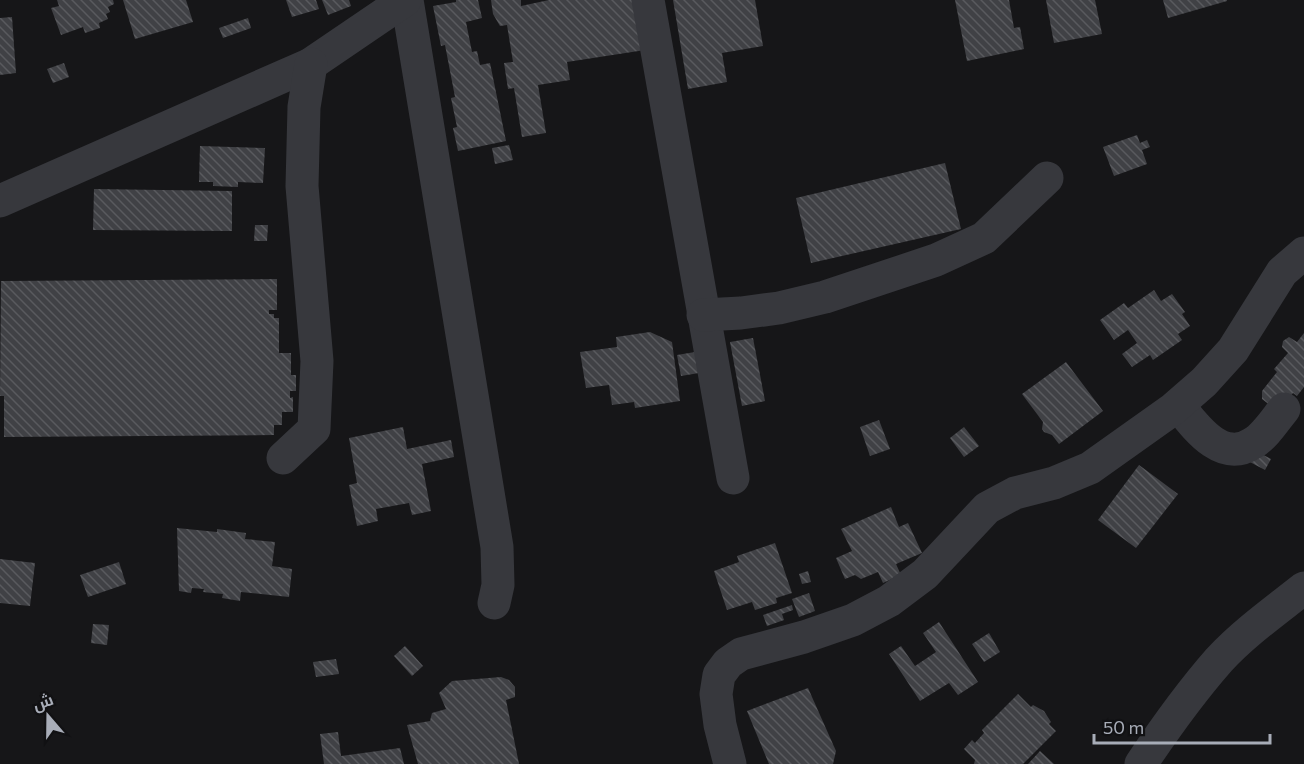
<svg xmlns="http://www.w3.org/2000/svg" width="1304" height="764" viewBox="0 0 1304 764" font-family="Commissioner,Cairo,sans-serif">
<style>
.building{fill:url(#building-back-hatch)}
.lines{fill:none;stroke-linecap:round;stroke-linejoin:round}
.minor{stroke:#37383d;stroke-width:33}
</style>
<defs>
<pattern id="building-back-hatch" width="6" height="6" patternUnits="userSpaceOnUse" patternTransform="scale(1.5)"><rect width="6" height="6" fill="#404145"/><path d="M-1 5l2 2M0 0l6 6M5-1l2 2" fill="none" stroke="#595a5e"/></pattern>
</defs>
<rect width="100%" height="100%" fill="#161618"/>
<g class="building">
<polygon points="57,0 113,0 114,4 108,7 110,12 106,14 108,19 99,23 100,28 85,33 83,27 61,35 51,8 59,6"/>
<polygon points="123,0 186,0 193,22 135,39"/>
<polygon points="286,0 316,0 319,9 292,17"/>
<polygon points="322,0 349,0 351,6 328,15"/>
<polygon points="456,0 478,0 482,18 466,22 472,52 477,51 480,65 490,63 506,141 458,151 453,128 457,127 451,98 455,97 445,45 441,46 433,6 456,2"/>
<polygon points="491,0 521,0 521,6 549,0 638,0 645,50 567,62 570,80 538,85 546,133 522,137 514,88 508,89 504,63 513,62 507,25 500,26 493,14"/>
<polygon points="673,0 755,0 763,46 722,53 727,82 688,89"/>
<polygon points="955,0 1009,0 1014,28 1020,27 1024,49 967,61"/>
<polygon points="1046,0 1095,0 1102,34 1054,43"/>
<polygon points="1163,0 1227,0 1227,1 1168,18"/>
<polygon points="12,17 16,73 0,75 0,18"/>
<polygon points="248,18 251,28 223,38 219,28"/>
<polygon points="64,63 69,77 53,83 47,69"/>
<polygon points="1137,135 1140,143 1147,140 1150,147 1142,150 1147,164 1114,176 1103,147"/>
<polygon points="509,145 513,160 495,164 492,148"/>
<polygon points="200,146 265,148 263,183 238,182 238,187 213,186 213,182 199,182"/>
<polygon points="945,163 961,229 811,263 796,198"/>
<polygon points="94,189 232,191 232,231 93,230"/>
<polygon points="255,225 268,225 267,241 254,241"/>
<polygon points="277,279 277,310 269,310 269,314 274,314 274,318 279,318 279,353 291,353 291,375 296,375 296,391 290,391 290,398 293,397 293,412 282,412 282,425 274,425 274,435 4,437 4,396 0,396 1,281"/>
<polygon points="1154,290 1161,301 1172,294 1185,312 1182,314 1190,326 1178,334 1182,340 1153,360 1150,355 1132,367 1122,354 1137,343 1128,330 1114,340 1100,320 1124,303 1128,308"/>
<polygon points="650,332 672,342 680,401 635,408 634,402 612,405 609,385 586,388 580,352 617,347 616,337"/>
<polygon points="1304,333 1304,387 1297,396 1293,393 1282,407 1275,409 1262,399 1262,391 1277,372 1274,369 1288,353 1282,347 1283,341 1289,337 1297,342"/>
<polygon points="753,338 765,401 742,406 730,342"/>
<polygon points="701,351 705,372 681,376 677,355"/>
<polygon points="1066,362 1103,411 1059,444 1052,435 1044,432 1042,429 1043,422 1022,394"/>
<polygon points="879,420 890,449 870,456 860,427"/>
<polygon points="403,427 407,449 451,440 454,457 422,464 431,511 412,515 409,503 376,509 378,521 357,526 349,485 357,483 349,438"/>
<polygon points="964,427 979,446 964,457 950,438"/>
<polygon points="1254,450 1271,459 1265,470 1248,461"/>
<polygon points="1139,465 1178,494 1136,548 1098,520"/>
<polygon points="891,507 899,527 908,523 922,553 896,564 901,575 883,583 878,572 861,579 855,575 845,579 836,558 852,551 841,529"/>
<polygon points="177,528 217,532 217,529 246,533 245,539 275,542 272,566 292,569 289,597 241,592 240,601 222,598 223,594 203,592 204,589 192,588 191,593 179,591"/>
<polygon points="775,543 792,593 776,598 777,603 755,610 752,602 727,610 714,571 739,562 737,556"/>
<polygon points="0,559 35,563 30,606 0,603"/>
<polygon points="119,562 126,584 88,597 80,575"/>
<polygon points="808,571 811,582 802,584 799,574"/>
<polygon points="809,593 815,611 799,617 792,599"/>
<polygon points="792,605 793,610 782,614 784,620 767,626 763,615"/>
<polygon points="939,622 978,682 958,695 949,683 920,701 889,654 901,646 915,666 936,652 923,633"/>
<polygon points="93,624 109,625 107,645 91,643"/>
<polygon points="989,633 1000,652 984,662 972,644"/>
<polygon points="405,646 423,666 412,676 394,656"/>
<polygon points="336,659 339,674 316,677 313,662"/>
<polygon points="501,677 509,680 515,687 515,697 506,700 519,764 418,764 407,725 430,721 432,713 446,709 439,693 452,681"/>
<polygon points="808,688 836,751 833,764 769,764 747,711"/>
<polygon points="1018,694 1031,707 1033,705 1044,711 1051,722 1049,724 1056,731 1023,764 974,764 975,760 964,749 972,740 975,743 984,733 982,730"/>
<polygon points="338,732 341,756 400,748 404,764 324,764 320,734"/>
<polygon points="1040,751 1054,764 1028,764"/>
</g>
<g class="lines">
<g class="minor">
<polyline points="407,0 497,547 498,585 494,603"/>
<polyline points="648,0 733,478"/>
<polyline points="0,201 311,64 405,0"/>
<polyline points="703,315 741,313 779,308 825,297 936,260 984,238 1047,178"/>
<path d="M1178,405C1195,426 1221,464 1253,443C1265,436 1275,420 1284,409"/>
<polyline points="283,458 314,429 317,361 302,186 304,107 311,64"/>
<polyline points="730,764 720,725 716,694 719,675 728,663 741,654 804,637 853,620 889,601 925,574 987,508 1015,493 1054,483 1090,468 1173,409 1204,382 1233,350 1282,272 1304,253"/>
<path d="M1141,764C1165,728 1190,693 1219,660C1244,633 1275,611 1304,588"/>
</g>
</g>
<g transform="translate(48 716) rotate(340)" stroke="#111113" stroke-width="4.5" paint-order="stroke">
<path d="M0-4.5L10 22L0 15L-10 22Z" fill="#a8adb8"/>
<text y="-9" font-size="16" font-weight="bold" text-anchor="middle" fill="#a8adb8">ش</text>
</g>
<path d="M1094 734v9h176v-9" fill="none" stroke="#a8adb8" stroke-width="3"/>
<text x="1103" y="734" font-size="18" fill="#a8adb8" stroke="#111113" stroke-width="4.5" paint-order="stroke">50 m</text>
</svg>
